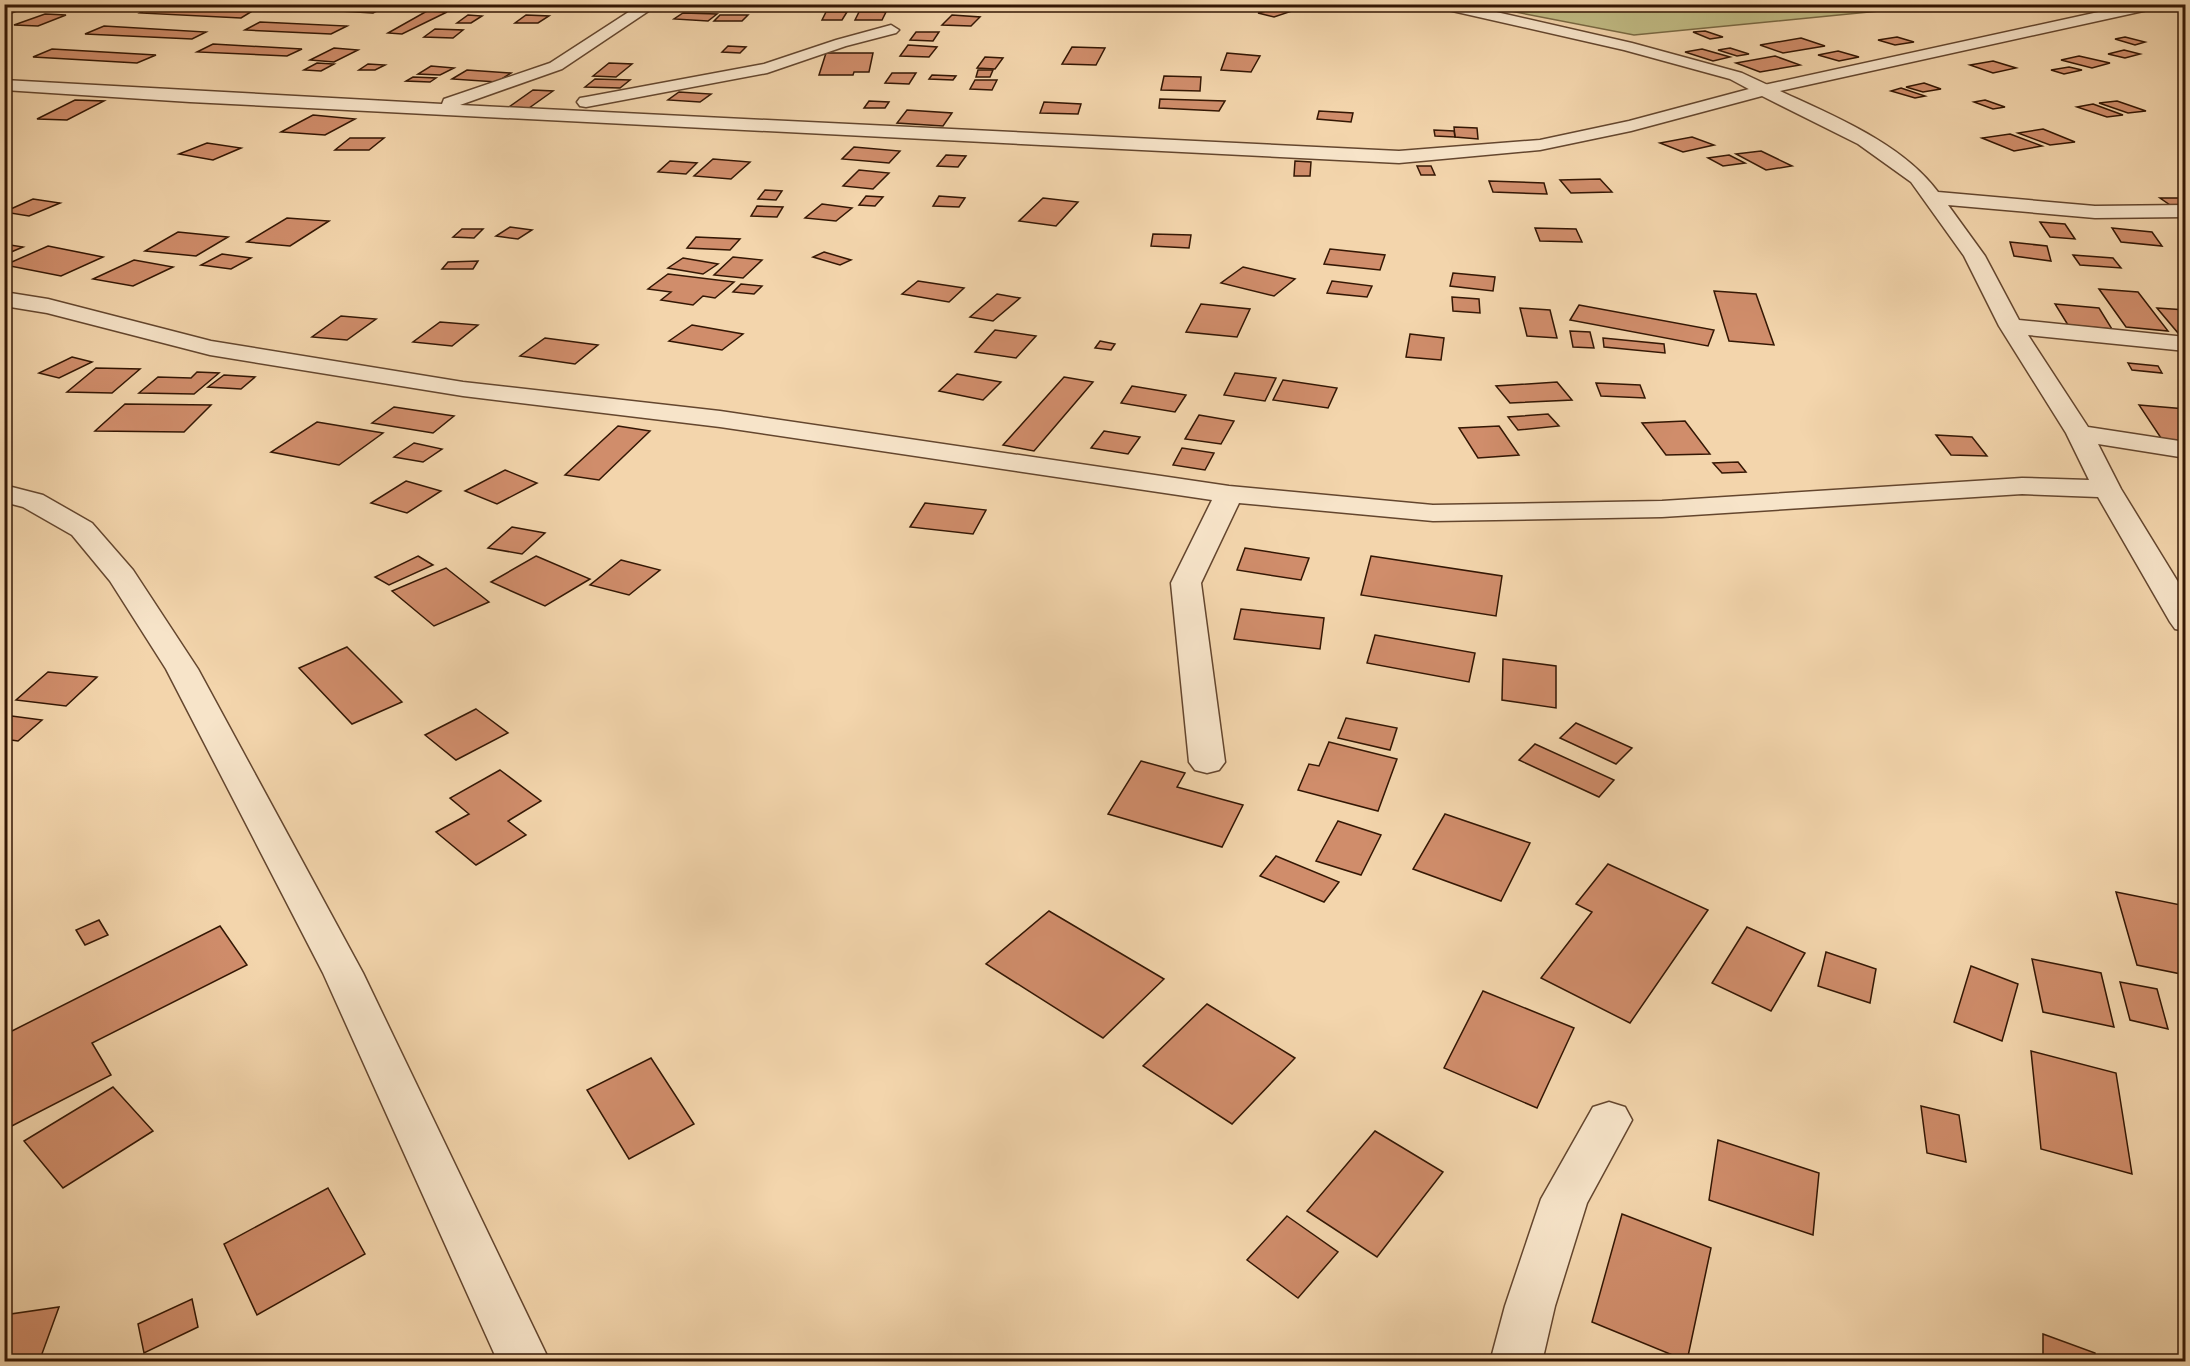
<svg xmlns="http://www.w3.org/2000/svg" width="2190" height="1366" viewBox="0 0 2190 1366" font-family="'IM FELL English',serif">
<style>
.green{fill:#c1bc85;stroke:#7a6a44;stroke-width:1.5}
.building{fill:#d08d6b;stroke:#341704;stroke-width:1.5}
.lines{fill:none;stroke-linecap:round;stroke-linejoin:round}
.minor-casing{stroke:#64462e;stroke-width:3}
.tertiary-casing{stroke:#64462e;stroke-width:3}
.minor{fill:#f7e4c9;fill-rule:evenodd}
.tertiary{fill:#f7e4c9;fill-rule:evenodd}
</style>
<rect width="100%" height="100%" fill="#f3d5ac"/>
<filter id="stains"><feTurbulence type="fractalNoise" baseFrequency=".00333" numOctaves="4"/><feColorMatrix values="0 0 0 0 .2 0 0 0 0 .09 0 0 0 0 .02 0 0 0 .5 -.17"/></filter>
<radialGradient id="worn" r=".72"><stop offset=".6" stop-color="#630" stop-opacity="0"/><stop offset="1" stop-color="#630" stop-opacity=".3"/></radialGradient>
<polygon class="green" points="1479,5 1940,5 1634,35"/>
<g class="building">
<polygon points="297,4 354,4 387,6 373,13 288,8"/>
<polygon points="153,6 254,10 241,18 140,13"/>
<polygon points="731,6 753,6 749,11 727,11"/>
<polygon points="1274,9 1289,12 1274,17 1258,13"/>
<polygon points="427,11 447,12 402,34 388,33"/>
<polygon points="826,12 847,12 842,20 822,20"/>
<polygon points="859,12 886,12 882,20 855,20"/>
<polygon points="683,13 717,14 708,21 674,19"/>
<polygon points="45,14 66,15 38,26 14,25"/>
<polygon points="468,15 482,16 471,23 457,23"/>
<polygon points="526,15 549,16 538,23 515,23"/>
<polygon points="720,15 748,15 742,21 714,21"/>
<polygon points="952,15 980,17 971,26 942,25"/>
<polygon points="260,22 347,26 331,34 245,30"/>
<polygon points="104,26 206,32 192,39 85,34"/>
<polygon points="435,29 463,30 453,38 424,37"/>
<polygon points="1705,31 1723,37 1710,39 1693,32"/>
<polygon points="916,32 939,32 933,41 910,40"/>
<polygon points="1897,37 1914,42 1895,45 1878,40"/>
<polygon points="2125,37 2145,42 2135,45 2115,39"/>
<polygon points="1801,38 1825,46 1783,53 1760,45"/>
<polygon points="213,44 302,49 287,56 197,52"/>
<polygon points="908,45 937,47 929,57 900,56"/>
<polygon points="728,46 746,47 740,53 722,52"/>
<polygon points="1072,47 1105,48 1096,65 1062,64"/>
<polygon points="334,48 358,50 334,62 310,60"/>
<polygon points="1730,48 1749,54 1737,56 1718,50"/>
<polygon points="52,49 156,55 137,63 33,57"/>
<polygon points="1702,49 1730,57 1713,61 1685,52"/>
<polygon points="2124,50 2140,54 2125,58 2108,54"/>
<polygon points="1838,51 1859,57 1839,61 1818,55"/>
<polygon points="826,53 873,53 869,72 854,72 853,75 819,75"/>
<polygon points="1227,53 1260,56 1251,72 1221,70"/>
<polygon points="1775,56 1800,65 1760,72 1736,63"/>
<polygon points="2079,56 2110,63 2092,68 2061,60"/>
<polygon points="985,57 1003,58 995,69 977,68"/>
<polygon points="1993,61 2016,68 1993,73 1970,65"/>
<polygon points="317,63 334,64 321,71 304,70"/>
<polygon points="609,63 632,64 616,77 593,76"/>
<polygon points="368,64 385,65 375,70 359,70"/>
<polygon points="431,66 454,68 440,75 418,74"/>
<polygon points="2069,67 2082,70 2064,74 2051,70"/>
<polygon points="467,70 511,73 497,82 452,79"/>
<polygon points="978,70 993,70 990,77 976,77"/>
<polygon points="892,73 916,73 909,84 885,83"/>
<polygon points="932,75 956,76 953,80 929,79"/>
<polygon points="1164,76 1201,77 1200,91 1161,90"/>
<polygon points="413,77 436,78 430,82 406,81"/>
<polygon points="595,79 630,80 620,88 585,87"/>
<polygon points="975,80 997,80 992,90 970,89"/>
<polygon points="1924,83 1941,89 1923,92 1906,87"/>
<polygon points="1901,88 1925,96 1915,98 1891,91"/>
<polygon points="533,90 553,91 529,108 509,107"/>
<polygon points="679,92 711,94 700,102 668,100"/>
<polygon points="1160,99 1225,101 1219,111 1159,108"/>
<polygon points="75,100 104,101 67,120 37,119"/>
<polygon points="1985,100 2005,107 1993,109 1974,102"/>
<polygon points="869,101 889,102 885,108 864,108"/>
<polygon points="2117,101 2146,111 2128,113 2099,103"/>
<polygon points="1044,102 1081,104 1078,114 1040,113"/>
<polygon points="2093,104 2123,115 2107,117 2077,107"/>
<polygon points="907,110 952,113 943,126 897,123"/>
<polygon points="1319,111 1353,113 1351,122 1317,119"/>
<polygon points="313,115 355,119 325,135 281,132"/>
<polygon points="1454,127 1477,128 1478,139 1455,137"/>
<polygon points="2043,129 2075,142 2050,145 2018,133"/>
<polygon points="1434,130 1454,131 1455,137 1435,136"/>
<polygon points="2010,134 2042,146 2014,151 1982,138"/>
<polygon points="1692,137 1714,145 1683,152 1660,143"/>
<polygon points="350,138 384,138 369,150 335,150"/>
<polygon points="207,143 241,148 213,160 179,154"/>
<polygon points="854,147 900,151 889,163 842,159"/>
<polygon points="1761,151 1792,166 1766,170 1736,154"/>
<polygon points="946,155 966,156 958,167 937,166"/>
<polygon points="1729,155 1745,163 1723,166 1708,158"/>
<polygon points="713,159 750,162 731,179 694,176"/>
<polygon points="670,161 697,163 686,174 658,172"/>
<polygon points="1295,161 1311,162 1310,176 1294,176"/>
<polygon points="1417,166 1431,166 1435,175 1421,175"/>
<polygon points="859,170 889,173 873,189 843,186"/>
<polygon points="1600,179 1612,192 1571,193 1560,180"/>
<polygon points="1489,181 1544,183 1547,194 1493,192"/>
<polygon points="765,190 782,191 776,200 758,199"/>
<polygon points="866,196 883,197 875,206 859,205"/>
<polygon points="939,196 965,198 959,207 933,206"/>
<polygon points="1043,198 1078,202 1056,226 1019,221"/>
<polygon points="2160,198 2186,198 2186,207 2173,207"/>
<polygon points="33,199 60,203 29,216 4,212"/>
<polygon points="822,204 852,208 836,221 805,218"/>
<polygon points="757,206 783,207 777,217 751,216"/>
<polygon points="287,218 329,221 290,246 247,242"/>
<polygon points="2040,222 2065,224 2075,239 2050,237"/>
<polygon points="510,227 532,230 518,239 496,236"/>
<polygon points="1535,228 1576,229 1582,242 1540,241"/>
<polygon points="2112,228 2152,232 2162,246 2121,242"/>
<polygon points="462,229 483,229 474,238 453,237"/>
<polygon points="178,232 228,237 196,256 145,251"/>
<polygon points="1153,234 1191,235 1189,248 1151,246"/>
<polygon points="696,237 740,239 730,250 687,248"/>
<polygon points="2010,242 2047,246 2051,261 2014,256"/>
<polygon points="4,244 23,247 4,255"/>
<polygon points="48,246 103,257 61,276 5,265"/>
<polygon points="1330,249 1385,255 1380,270 1324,264"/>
<polygon points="824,252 851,260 840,265 813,257"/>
<polygon points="222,254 251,258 231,269 201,265"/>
<polygon points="2073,255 2113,258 2121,268 2080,265"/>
<polygon points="733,257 762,260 743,278 714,275"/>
<polygon points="683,258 718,264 703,274 668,268"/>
<polygon points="134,260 173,267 133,286 93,279"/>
<polygon points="478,261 473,269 442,269 448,262"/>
<polygon points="1243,267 1295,279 1274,296 1221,283"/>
<polygon points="1453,273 1495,277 1493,291 1450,286"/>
<polygon points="668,274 734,282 715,298 703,296 693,305 661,300 671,292 648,289"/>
<polygon points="918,281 964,288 949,302 902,294"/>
<polygon points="1332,281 1372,286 1367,297 1327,293"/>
<polygon points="741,284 762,286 754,294 733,292"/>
<polygon points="2099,289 2138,292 2168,331 2126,327"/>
<polygon points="1714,291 1756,294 1774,345 1729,341"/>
<polygon points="997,294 1020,298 993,321 970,317"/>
<polygon points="1452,297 1479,299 1480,313 1453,311"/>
<polygon points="1201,304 1250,309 1237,337 1186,332"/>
<polygon points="2055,304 2099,308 2112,329 2068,325"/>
<polygon points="1579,305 1714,330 1708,346 1570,320"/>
<polygon points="1520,308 1550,310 1557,338 1527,336"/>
<polygon points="2157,308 2186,310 2186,334 2178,333"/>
<polygon points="341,316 376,319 347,340 312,337"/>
<polygon points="440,322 478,325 452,346 413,342"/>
<polygon points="692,325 743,334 722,350 669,341"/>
<polygon points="995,330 1036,336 1016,358 975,352"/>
<polygon points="1570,331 1590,332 1594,348 1573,347"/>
<polygon points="1410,334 1444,338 1441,360 1406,357"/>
<polygon points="545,338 598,345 575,364 520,356"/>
<polygon points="1603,338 1664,344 1665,353 1604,347"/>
<polygon points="1100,341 1115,344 1111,350 1095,348"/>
<polygon points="72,357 92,362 59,378 39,373"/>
<polygon points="2128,363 2158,366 2162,373 2132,370"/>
<polygon points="96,368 140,369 112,393 67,392"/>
<polygon points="197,372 219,373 194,394 139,393 158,377 191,378"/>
<polygon points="1235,373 1276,378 1265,401 1224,395"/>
<polygon points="957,374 1001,382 983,400 939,391"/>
<polygon points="224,375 255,377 241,389 208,387"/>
<polygon points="1064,377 1093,382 1034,451 1003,445"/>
<polygon points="1283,380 1337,388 1328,408 1273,400"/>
<polygon points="1557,382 1572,400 1510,403 1496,386"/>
<polygon points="1596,383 1640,385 1645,398 1601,396"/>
<polygon points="1132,386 1186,395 1175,412 1121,403"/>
<polygon points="125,404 211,405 184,432 95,431"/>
<polygon points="2139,405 2186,409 2186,443 2163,441"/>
<polygon points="394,407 454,416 433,433 372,423"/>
<polygon points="1548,414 1559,426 1518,430 1508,417"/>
<polygon points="1199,415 1234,421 1221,444 1185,439"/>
<polygon points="1685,421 1710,454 1666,455 1642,423"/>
<polygon points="317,422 383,433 339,465 271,452"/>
<polygon points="618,426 650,431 599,480 565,475"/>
<polygon points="1499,426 1519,455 1478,458 1459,428"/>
<polygon points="1104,431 1140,437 1128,454 1091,448"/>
<polygon points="1936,435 1972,437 1987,456 1951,455"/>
<polygon points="414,443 442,449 423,462 394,457"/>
<polygon points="1182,448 1214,453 1205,470 1173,465"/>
<polygon points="1738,462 1746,472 1722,473 1713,463"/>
<polygon points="505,470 537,483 497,504 465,491"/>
<polygon points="406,481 441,491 407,513 371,503"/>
<polygon points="925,503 986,510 973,534 910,527"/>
<polygon points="512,527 545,533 522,554 488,548"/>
<polygon points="1245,548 1309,558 1301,580 1237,570"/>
<polygon points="418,556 433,565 389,585 375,577"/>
<polygon points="536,556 590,579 545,606 491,582"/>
<polygon points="1371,556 1502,576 1496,616 1361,595"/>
<polygon points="621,560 660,570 629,595 590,585"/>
<polygon points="446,568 489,602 434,626 392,591"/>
<polygon points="1241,609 1324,618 1320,649 1234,639"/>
<polygon points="1375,635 1475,653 1469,682 1367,663"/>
<polygon points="347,647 402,702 352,724 299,668"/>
<polygon points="1503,659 1556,666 1556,708 1502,700"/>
<polygon points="48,672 97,677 66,706 16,700"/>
<polygon points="476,709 508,733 456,760 425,735"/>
<polygon points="4,715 42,720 18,741 4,739"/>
<polygon points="1346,718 1397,728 1390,750 1338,738"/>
<polygon points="1576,723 1632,748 1616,764 1560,738"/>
<polygon points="1329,742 1397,759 1378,811 1298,790 1309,764 1319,766"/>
<polygon points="1535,744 1614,780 1599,797 1519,760"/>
<polygon points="1141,761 1185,773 1177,787 1243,805 1222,847 1108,814"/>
<polygon points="500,770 541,801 508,821 526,835 476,865 436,832 469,814 450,798"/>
<polygon points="1445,814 1530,843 1501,901 1413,869"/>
<polygon points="1338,821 1381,835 1361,875 1316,861"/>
<polygon points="1276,856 1339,882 1324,902 1260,876"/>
<polygon points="1608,864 1708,910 1630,1023 1541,978 1592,912 1576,904"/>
<polygon points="2116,892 2186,906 2186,975 2137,965"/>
<polygon points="1049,911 1164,979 1103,1038 986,964"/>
<polygon points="99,920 108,935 85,945 76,930"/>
<polygon points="220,926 247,965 92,1043 111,1075 4,1130 4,1035"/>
<polygon points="1747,927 1805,953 1771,1011 1712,983"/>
<polygon points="1826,952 1876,969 1870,1003 1818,986"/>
<polygon points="2032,959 2101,973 2114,1027 2043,1012"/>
<polygon points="1971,966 2018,984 2002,1041 1954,1022"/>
<polygon points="2120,982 2157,989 2168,1029 2130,1020"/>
<polygon points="1483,991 1574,1028 1537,1108 1444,1068"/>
<polygon points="1207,1004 1295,1058 1232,1124 1143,1066"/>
<polygon points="2031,1051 2116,1073 2132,1174 2041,1149"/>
<polygon points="651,1058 694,1124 629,1159 587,1090"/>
<polygon points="113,1087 153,1131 63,1188 24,1141"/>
<polygon points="1921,1106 1959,1115 1966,1162 1927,1153"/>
<polygon points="1375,1131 1443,1172 1377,1257 1307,1211"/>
<polygon points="1718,1140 1819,1173 1813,1235 1709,1200"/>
<polygon points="328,1188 365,1254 257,1315 224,1244"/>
<polygon points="1622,1214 1711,1248 1687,1361 1592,1322"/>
<polygon points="1287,1216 1338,1252 1298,1298 1247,1260"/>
<polygon points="192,1299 198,1327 144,1353 138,1324"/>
<polygon points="59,1307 39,1362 4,1362 4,1315"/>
<polygon points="2043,1334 2095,1353 2095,1362 2043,1362"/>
</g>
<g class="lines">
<defs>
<g id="minor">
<polygon points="10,4 34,4 4,15 4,6"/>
<path d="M641,4H659L562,69L460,105L1399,151L1540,140L1629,121L1764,85L2135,4H2164L2157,8L1780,91C1834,116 1903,144 1938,192L2095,206L2186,205V217L2095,218L1948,205L1985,256L2019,320L2186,337V351L2028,335L2088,427L2186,442V458L2098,444L2121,489L2186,595V631L2175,629L2170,622L2098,497L2022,494L1662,517L1433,521L1239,503L1201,583L1225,762L1219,770L1207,773L1195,770L1189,762L1171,583L1212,500L720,427L463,396L210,355L47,313L4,306V292L48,299L211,341L463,382L720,411L1229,486L1433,505L1662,501L2022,478L2089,480L2066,433L1999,326L1964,256L1911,182L1858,144L1762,96L1631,131L1540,150L1399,163L190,102L4,90V80L442,104L444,99L550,63Z"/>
<polygon points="891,25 899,30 896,33 846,46 767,73 586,107 580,106 577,102 580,98 586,97 764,64 836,40"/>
<polygon points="4,485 43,495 92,523 133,570 198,669 363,973 550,1362 498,1362 323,973 166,669 110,581 72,535 23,507 4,502"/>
<polygon points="1609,1102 1625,1107 1632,1120 1587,1203 1555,1306 1542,1362 1490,1362 1505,1306 1541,1199 1593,1107"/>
</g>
<polygon id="tertiary" points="1432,4 1461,4 1632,43 1742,73 1770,86 1772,90 1770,94 1758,94 1730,79 1624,50 1439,8"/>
</defs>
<use href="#minor" class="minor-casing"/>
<use href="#tertiary" class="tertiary-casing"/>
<use href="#minor" class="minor"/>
<use href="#tertiary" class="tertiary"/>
</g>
<rect width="2190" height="1366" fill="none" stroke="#f3d5ac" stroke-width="24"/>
<rect x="6" y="6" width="2178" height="1354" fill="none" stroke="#341704" stroke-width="3"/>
<rect x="12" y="12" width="2166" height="1342" fill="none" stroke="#341704" stroke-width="1.5"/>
<rect width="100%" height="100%" filter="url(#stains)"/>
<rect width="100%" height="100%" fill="url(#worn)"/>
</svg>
